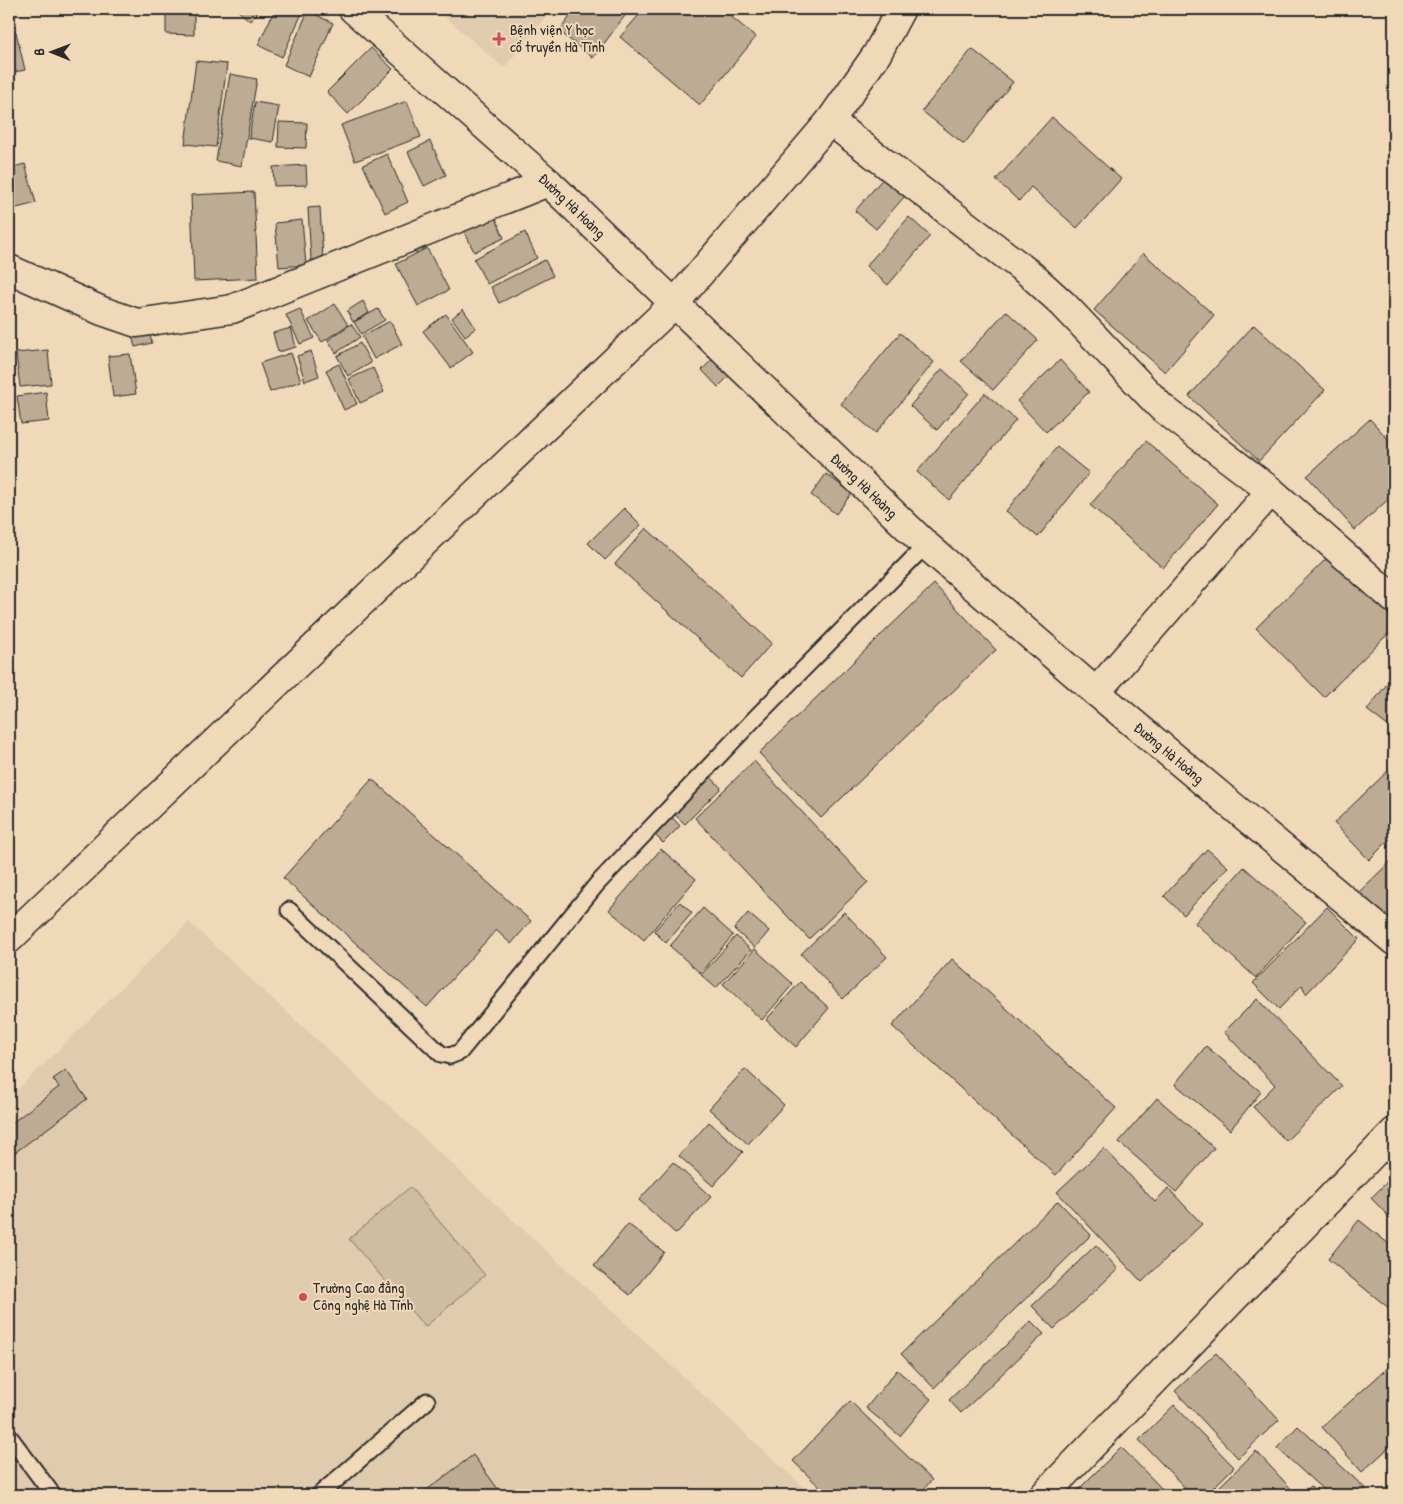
<svg xmlns="http://www.w3.org/2000/svg" width="1403" height="1504" viewBox="0 0 1403 1504" font-family="'Patrick Hand',sans-serif">
<style>
.built{fill:#e1cbae}
.grass{fill:#d0bda1;stroke:#7e7466}
.building{fill:#bdab94;stroke:#2b2b2b}
.lines{fill:none;stroke-linecap:round;stroke-linejoin:round}
.lane-casing{stroke:#2b2b2b;stroke-width:19}
.street-casing{stroke:#2b2b2b;stroke-width:31}
.secondary-casing{stroke:#2b2b2b;stroke-width:31}
.lane{stroke:#f0d9b9;stroke-width:15}
.street{stroke:#f0d9b9;stroke-width:28}
.secondary{stroke:#f0d9b9;stroke-width:28}
.poi-dot{fill:#d1495b;stroke:#f0d9b9;stroke-width:2}
.labels{text-anchor:middle;stroke-width:4;stroke-linejoin:round;paint-order:stroke}
.poi-label{font-size:15px;fill:#2b2b2b;stroke:#f0d9b9;text-anchor:start}
.street-label{font-size:15px;fill:#2b2b2b;stroke:#f0d9b9}
</style>
<rect width="100%" height="100%" fill="#f0d9b9"/>
<filter id="ink" filterUnits="userSpaceOnUse"><feTurbulence type="fractalNoise" baseFrequency=".02" numOctaves="2"/><feDisplacementMap in="SourceGraphic" scale="10" xChannelSelector="R" yChannelSelector="G"/><feConvolveMatrix kernelMatrix="1 2 1 2 8 2 1 2 1" color-interpolation-filters="sRGB"/></filter>
<g filter="url(#ink)">
<g class="built">
<polygon points="436,9 552,9 504,68"/>
<polygon points="189,922 812,1495 9,1495 9,1098"/>
</g>
<polygon class="grass" points="410,1187 485,1275 425,1327 349,1239"/>
<g class="building">
<polygon points="166,9 194,9 194,35 166,34"/>
<polygon points="236,9 261,9 250,21"/>
<polygon points="275,9 304,9 282,57 258,45"/>
<polygon points="576,9 630,9 593,58 559,31"/>
<polygon points="644,9 722,9 756,37 700,105 620,37"/>
<polygon points="308,11 333,23 309,77 284,65"/>
<polygon points="16,32 25,70 9,73 9,34"/>
<polygon points="371,48 393,69 348,114 327,92"/>
<polygon points="972,49 1013,82 964,144 922,111"/>
<polygon points="196,61 227,64 216,147 185,144"/>
<polygon points="230,74 257,79 242,166 216,161"/>
<polygon points="407,101 421,137 355,161 341,125"/>
<polygon points="255,102 279,106 273,142 249,138"/>
<polygon points="1052,117 1121,179 1077,228 1031,187 1019,201 996,180"/>
<polygon points="279,122 307,123 306,148 278,147"/>
<polygon points="430,141 446,175 424,186 408,152"/>
<polygon points="387,154 408,202 385,213 363,165"/>
<polygon points="25,164 36,203 9,210 9,168"/>
<polygon points="306,165 307,185 274,186 273,167"/>
<polygon points="891,169 912,188 876,229 855,211"/>
<polygon points="254,192 258,278 194,281 191,195"/>
<polygon points="320,207 323,259 311,260 308,208"/>
<polygon points="495,216 504,238 474,252 464,230"/>
<polygon points="909,217 930,236 888,285 866,266"/>
<polygon points="302,220 306,265 279,267 275,223"/>
<polygon points="525,232 537,258 487,284 474,259"/>
<polygon points="427,248 449,290 418,306 396,264"/>
<polygon points="1143,253 1214,315 1165,372 1094,310"/>
<polygon points="545,260 553,276 499,303 491,287"/>
<polygon points="363,301 369,313 353,322 347,311"/>
<polygon points="335,304 348,325 322,342 308,321"/>
<polygon points="300,309 314,338 300,344 286,315"/>
<polygon points="378,309 385,320 361,334 354,322"/>
<polygon points="463,309 476,328 465,336 452,318"/>
<polygon points="1006,311 1038,340 993,390 961,361"/>
<polygon points="446,314 473,352 451,368 423,331"/>
<polygon points="390,321 402,344 374,359 362,336"/>
<polygon points="351,324 360,337 336,353 328,340"/>
<polygon points="1254,325 1325,390 1259,461 1189,396"/>
<polygon points="148,327 152,343 135,347 131,332"/>
<polygon points="291,328 296,347 278,352 273,333"/>
<polygon points="900,333 934,362 876,433 841,404"/>
<polygon points="360,343 371,363 348,376 337,356"/>
<polygon points="48,350 51,384 20,387 16,353"/>
<polygon points="721,350 738,367 718,387 702,370"/>
<polygon points="311,351 319,376 305,381 297,356"/>
<polygon points="291,353 301,381 270,392 260,363"/>
<polygon points="130,354 136,394 113,397 108,356"/>
<polygon points="1060,360 1089,392 1046,432 1017,401"/>
<polygon points="339,364 357,404 344,410 326,370"/>
<polygon points="373,368 384,392 360,403 349,379"/>
<polygon points="942,369 969,393 937,430 910,406"/>
<polygon points="46,392 49,421 21,424 17,396"/>
<polygon points="985,393 1016,420 949,500 917,472"/>
<polygon points="1370,419 1394,446 1394,494 1355,530 1307,476"/>
<polygon points="1146,441 1218,504 1163,568 1090,505"/>
<polygon points="1057,447 1089,473 1038,537 1006,511"/>
<polygon points="826,474 852,493 836,514 811,495"/>
<polygon points="624,508 641,525 605,560 588,543"/>
<polygon points="646,528 772,643 741,678 615,564"/>
<polygon points="1331,554 1394,619 1394,628 1324,697 1256,628"/>
<polygon points="934,584 996,650 821,818 759,753"/>
<polygon points="1394,675 1394,721 1389,727 1367,710"/>
<polygon points="754,761 868,882 809,939 695,818"/>
<polygon points="1394,765 1394,835 1369,860 1334,823"/>
<polygon points="709,775 721,788 685,824 672,812"/>
<polygon points="372,779 531,921 511,944 496,930 427,1007 283,878"/>
<polygon points="669,814 680,826 663,843 651,831"/>
<polygon points="661,849 696,879 644,940 609,910"/>
<polygon points="1207,849 1228,867 1184,915 1164,896"/>
<polygon points="1394,858 1394,926 1391,929 1358,893"/>
<polygon points="1244,867 1306,922 1256,978 1195,923"/>
<polygon points="680,902 692,913 666,943 654,931"/>
<polygon points="1327,907 1359,939 1306,994 1302,985 1279,1009 1253,983"/>
<polygon points="703,908 733,935 700,973 670,946"/>
<polygon points="844,912 887,957 843,999 801,954"/>
<polygon points="748,913 769,931 755,948 734,929"/>
<polygon points="736,936 751,950 716,988 701,975"/>
<polygon points="755,949 793,984 762,1020 723,984"/>
<polygon points="952,959 1116,1108 1056,1175 892,1026"/>
<polygon points="800,982 829,1008 796,1047 766,1020"/>
<polygon points="1257,999 1342,1086 1286,1141 1253,1107 1275,1085 1224,1032"/>
<polygon points="1206,1046 1261,1092 1230,1130 1175,1084"/>
<polygon points="745,1069 784,1105 748,1144 709,1109"/>
<polygon points="66,1070 87,1099 9,1157 9,1125 59,1087 53,1079"/>
<polygon points="1157,1098 1214,1148 1176,1192 1119,1142"/>
<polygon points="709,1122 743,1152 713,1186 679,1156"/>
<polygon points="1104,1148 1155,1202 1168,1188 1202,1224 1142,1282 1057,1192"/>
<polygon points="673,1162 711,1197 676,1234 639,1200"/>
<polygon points="1394,1175 1394,1222 1371,1198"/>
<polygon points="1058,1201 1091,1235 934,1388 901,1354"/>
<polygon points="1359,1220 1394,1248 1394,1304 1390,1309 1328,1259"/>
<polygon points="628,1224 664,1252 630,1295 594,1266"/>
<polygon points="1096,1245 1118,1269 1054,1329 1032,1306"/>
<polygon points="1031,1321 1044,1334 961,1413 949,1400"/>
<polygon points="1394,1335 1394,1351 1386,1342"/>
<polygon points="1216,1353 1279,1420 1238,1458 1175,1391"/>
<polygon points="1394,1362 1394,1443 1362,1472 1322,1427"/>
<polygon points="897,1370 931,1399 900,1436 866,1408"/>
<polygon points="850,1401 932,1480 918,1495 828,1495 793,1461"/>
<polygon points="1174,1405 1234,1467 1206,1495 1192,1495 1139,1440"/>
<polygon points="1298,1426 1366,1489 1360,1495 1329,1495 1277,1448"/>
<polygon points="1121,1447 1168,1495 1073,1495"/>
<polygon points="1256,1451 1294,1492 1290,1495 1223,1495 1217,1489"/>
<polygon points="473,1455 501,1493 498,1495 420,1495"/>
<polygon points="1311,1486 1319,1495 1301,1495"/>
</g>
<g class="lines">
<defs>
<g id="lane">
<polyline points="289,910 441,1054 450,1056 460,1052 597,884 758,715 926,545"/>
<polyline points="9,1436 53,1495"/>
<polyline points="319,1495 427,1401"/>
</g>
<g id="street">
<polyline points="830,121 1030,274 1063,304 1161,407 1271,491 1394,599"/>
<polyline points="9,269 102,311 137,323 232,309 548,182"/>
<polyline points="1096,692 1271,491"/>
<polyline points="9,939 674,304 830,121 877,54 901,9"/>
<polyline points="1044,1495 1394,1132"/>
</g>
<polyline id="secondary" points="353,9 548,182 926,545 1096,692 1394,941"/>
</defs>
<use href="#lane" class="lane-casing"/>
<use href="#street" class="street-casing"/>
<use href="#secondary" class="secondary-casing"/>
<use href="#lane" class="lane"/>
<use href="#street" class="street"/>
<use href="#secondary" class="secondary"/>
</g>
</g>
<g class="poi-dot">
<path d="M496.5 31.5h5v5h5v5h-5v5h-5v-5h-5v-5h5z"/>
<circle cx="303" cy="1297" r="5"/>
</g>
<g class="labels">
<g class="poi-label">
<text x="510" y="35">Bệnh viện Y học<tspan x="510" dy="17">cổ truyền Hà Tĩnh</tspan></text>
<text x="313" y="1293">Trường Cao đẳng<tspan x="313" dy="17">Công nghệ Hà Tĩnh</tspan></text>
</g>
<g class="street-label">
<text transform="translate(572 206) rotate(44)" y="5">Đường Hà Hoàng</text>
<text transform="translate(864 486) rotate(44)" y="5">Đường Hà Hoàng</text>
<text transform="translate(1169 753) rotate(40)" y="5">Đường Hà Hoàng</text>
</g>
</g>
<rect width="1403" height="1504" fill="none" stroke="#f0d9b9" stroke-width="30"/>
<rect x="15" y="15" width="1373" height="1474" fill="none" stroke="#2b2b2b" stroke-width="2" filter="url(#ink)"/>
<g transform="translate(52 52) rotate(271)" stroke="#f0d9b9" stroke-width="4" paint-order="stroke">
<path d="M0-4L9 19L0 12L-9 19Z" fill="#2b2b2b"/>
<text y="-8" font-size="14" font-weight="bold" text-anchor="middle" fill="#2b2b2b">B</text>
</g>
</svg>
